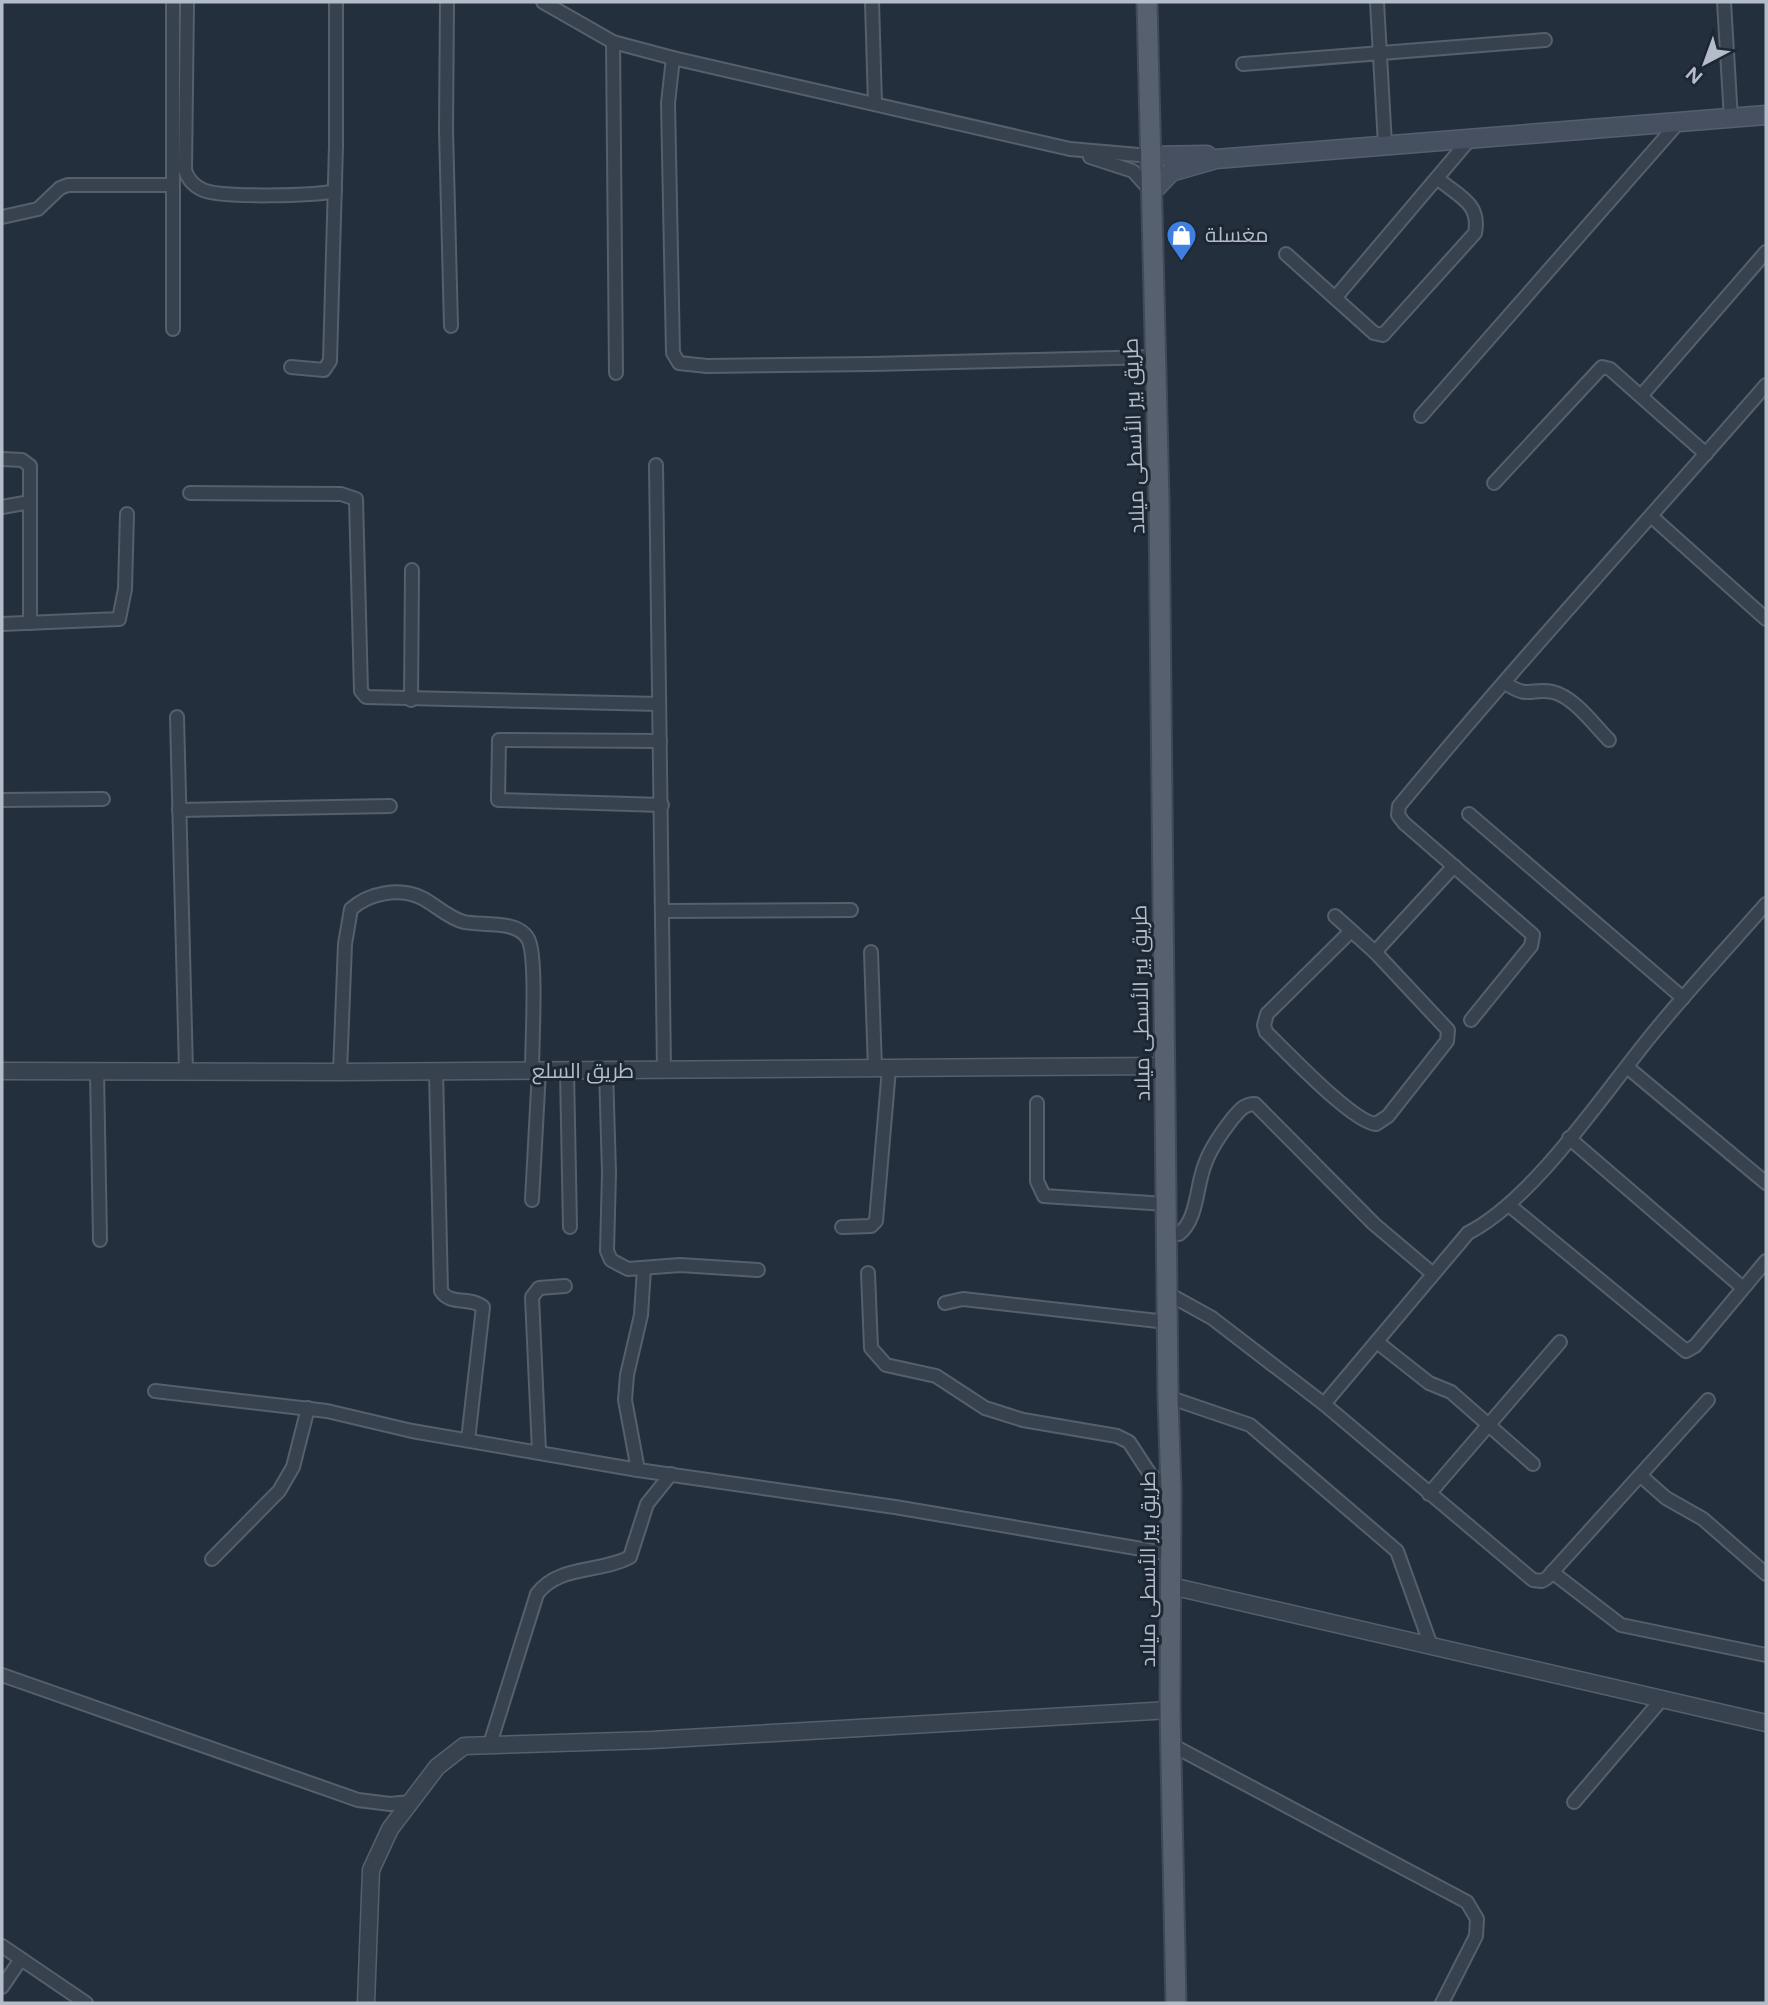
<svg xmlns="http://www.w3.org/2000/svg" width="1768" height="2005" viewBox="0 0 1768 2005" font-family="Figtree,Cairo,sans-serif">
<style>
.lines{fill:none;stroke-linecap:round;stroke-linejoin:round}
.minor-casing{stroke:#565f6c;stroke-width:16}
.tertiary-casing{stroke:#565f6c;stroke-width:19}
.secondary-casing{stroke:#565f6c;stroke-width:21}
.primary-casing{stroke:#414a57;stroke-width:23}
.minor{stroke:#38414e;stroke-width:12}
.tertiary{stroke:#38414e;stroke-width:16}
.secondary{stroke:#465061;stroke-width:18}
.primary{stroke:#56606e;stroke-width:19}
.labels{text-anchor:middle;stroke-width:6;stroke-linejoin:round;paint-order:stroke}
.poi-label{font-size:21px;fill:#b4bcc9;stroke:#1d2633;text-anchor:start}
.street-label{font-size:21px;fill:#b4bcc9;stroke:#1d2633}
</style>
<rect width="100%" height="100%" fill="#242f3e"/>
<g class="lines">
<defs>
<g id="minor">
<polyline points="173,2 173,329"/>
<path d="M187,2L185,170C188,180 194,186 203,190C222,198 313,196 335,191"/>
<polyline points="447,2 446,130 451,326"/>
<polyline points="543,2 613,42 673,58 1070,149 1150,156"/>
<polyline points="872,2 875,104"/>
<polyline points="1377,2 1385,145"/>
<polyline points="1724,2 1731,119"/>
<polyline points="613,42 616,373"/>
<polyline points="673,58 668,103 673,353 679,363 707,366 872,364 1154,357"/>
<polyline points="1243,64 1545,40"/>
<polyline points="1090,157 1133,171 1151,191"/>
<polyline points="2,217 38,209 60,188 68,185 173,185"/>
<path d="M1286,254L1374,333L1383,335L1475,233C1481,203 1458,196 1437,178"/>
<polyline points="1335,298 1469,140"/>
<polyline points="291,367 324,370 330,361 336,146 336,2"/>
<polyline points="1641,396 1766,252"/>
<polyline points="1421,416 1678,123"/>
<polyline points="2,459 22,460 30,466 30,623"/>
<polyline points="656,465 664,1070"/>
<polyline points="1494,483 1602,367 1610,369 1706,454"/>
<polyline points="190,493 341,494 356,499 361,691 366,697 659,704"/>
<polyline points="2,507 30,502"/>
<polyline points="1651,516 1766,619"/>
<polyline points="2,624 119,619 125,589 127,514"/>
<path d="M1505,683C1530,700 1531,687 1553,692C1574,697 1594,725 1609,740"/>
<polyline points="411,700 412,570"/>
<polyline points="177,717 186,1070"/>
<polyline points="660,741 499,740 498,800 662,805"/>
<polyline points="2,800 103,799"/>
<polyline points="179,810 390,806"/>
<polyline points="1469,814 1683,998"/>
<polyline points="663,911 851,910"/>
<path d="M1335,916L1375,952L1448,1030L1447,1041L1388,1116L1376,1124C1352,1122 1286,1051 1266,1032L1264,1025L1267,1014L1351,931"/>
<polyline points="871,952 875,1069"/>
<polyline points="1375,952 1454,866"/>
<path d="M1471,1020L1531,946L1533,935L1404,823L1398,815L1399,806C1518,662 1644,525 1766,385"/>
<polyline points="1627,1067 1766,1183"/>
<polyline points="606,1070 609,1173 607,1251 611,1260 628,1269 680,1265 758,1270"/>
<path d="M436,1071L441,1291C450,1306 471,1296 483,1307L468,1440"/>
<polyline points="567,1071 570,1227"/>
<polyline points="97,1072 100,1240"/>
<path d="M340,1072L345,944L351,909C369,893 399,887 422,898C436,905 448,918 464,922C482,926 520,919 529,941C537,962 532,1043 532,1071"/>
<polyline points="1037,1103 1037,1181 1044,1196 1166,1204"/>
<polyline points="1569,1138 1743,1288"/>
<polyline points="532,1200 539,1071"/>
<polyline points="1509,1205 1686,1351 1695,1346 1766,1261"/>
<polyline points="842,1227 871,1226 876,1221 889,1069"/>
<path d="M1167,1231L1179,1234C1198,1219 1196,1186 1205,1164C1211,1147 1222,1132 1233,1118C1240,1110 1244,1104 1255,1104L1374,1224L1432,1273"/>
<polyline points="868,1273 871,1348 886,1365 936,1376 985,1408 1023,1420 1117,1436 1129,1442 1150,1474 1171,1490"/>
<polyline points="1167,1293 1212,1318 1324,1404 1533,1580 1542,1581 1547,1578 1708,1400"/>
<polyline points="945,1303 963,1299 1167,1322"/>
<polyline points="1377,1342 1429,1383 1451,1392 1533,1464"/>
<polyline points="155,1391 327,1411 412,1431 638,1470 895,1507 1171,1554"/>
<polyline points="1168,1397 1250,1425 1397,1551 1430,1643"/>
<path d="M1324,1404L1468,1233C1535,1199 1605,1091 1654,1032C1690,988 1729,946 1766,904"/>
<polyline points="539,1451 532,1297 539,1288 565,1286"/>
<polyline points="638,1470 625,1400 627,1375 641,1315 644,1269"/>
<polyline points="1641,1476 1666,1498 1703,1519 1766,1574"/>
<polyline points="1429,1494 1560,1342"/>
<polyline points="212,1559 279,1491 293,1467 308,1408"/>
<polyline points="1552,1572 1621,1625 1766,1655"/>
<polyline points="2,1675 358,1800 390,1804 411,1802"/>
<path d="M490,1744L537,1594C558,1565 600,1573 630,1557L647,1504L671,1474"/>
<polyline points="1172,1745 1467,1902 1477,1919 1476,1936 1442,2003"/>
<polyline points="1574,1802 1662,1699"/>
<polyline points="2,1946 86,2003"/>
<polyline points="2,1987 21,1959"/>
</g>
<g id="tertiary">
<polyline points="2,1071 340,1072 1165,1066"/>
<polyline points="1171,1586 1766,1723"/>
<polyline points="366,2003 371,1870 390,1829 437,1767 464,1746 652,1740 1170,1710"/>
</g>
<g id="secondary">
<polyline points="1150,156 1207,155"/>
<polyline points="1152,192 1171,172 1216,159 1766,115"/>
</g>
<polyline id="primary" points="1147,2 1159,501 1168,1397 1171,1490 1170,1710 1176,2003"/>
</defs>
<use href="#minor" class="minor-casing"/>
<use href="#tertiary" class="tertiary-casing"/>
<use href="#secondary" class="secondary-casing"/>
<use href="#primary" class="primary-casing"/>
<use href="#minor" class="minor"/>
<use href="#tertiary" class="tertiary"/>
<use href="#secondary" class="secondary"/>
<use href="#primary" class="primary"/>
</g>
<defs>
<symbol id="shop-pin" viewBox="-11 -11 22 30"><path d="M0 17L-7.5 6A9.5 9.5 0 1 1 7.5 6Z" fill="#3f7fe0" stroke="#1d2633"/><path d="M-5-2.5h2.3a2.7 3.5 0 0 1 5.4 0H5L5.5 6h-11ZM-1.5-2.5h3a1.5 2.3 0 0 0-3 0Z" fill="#fff"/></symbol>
</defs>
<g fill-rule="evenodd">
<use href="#shop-pin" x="1164" y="218" width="35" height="47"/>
</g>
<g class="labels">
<g class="poi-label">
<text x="1205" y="242">مغسلة</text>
</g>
<g class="street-label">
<text transform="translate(1134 436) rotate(-92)" y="7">طريق بير الأسطى ميلاد</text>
<text transform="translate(1141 1003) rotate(-91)" y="7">طريق بير الأسطى ميلاد</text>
<text x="583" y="1078">طريق السلع</text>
<text transform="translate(1148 1569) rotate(-90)" y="7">طريق بير الأسطى ميلاد</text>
</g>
</g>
<rect width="1768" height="2005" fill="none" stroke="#b4bcc9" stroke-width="7"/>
<g transform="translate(1705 63) rotate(221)" stroke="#1d2633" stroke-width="5" paint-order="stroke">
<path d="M0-5L12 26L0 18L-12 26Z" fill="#b4bcc9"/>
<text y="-10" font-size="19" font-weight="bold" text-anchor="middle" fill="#b4bcc9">N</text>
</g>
</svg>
